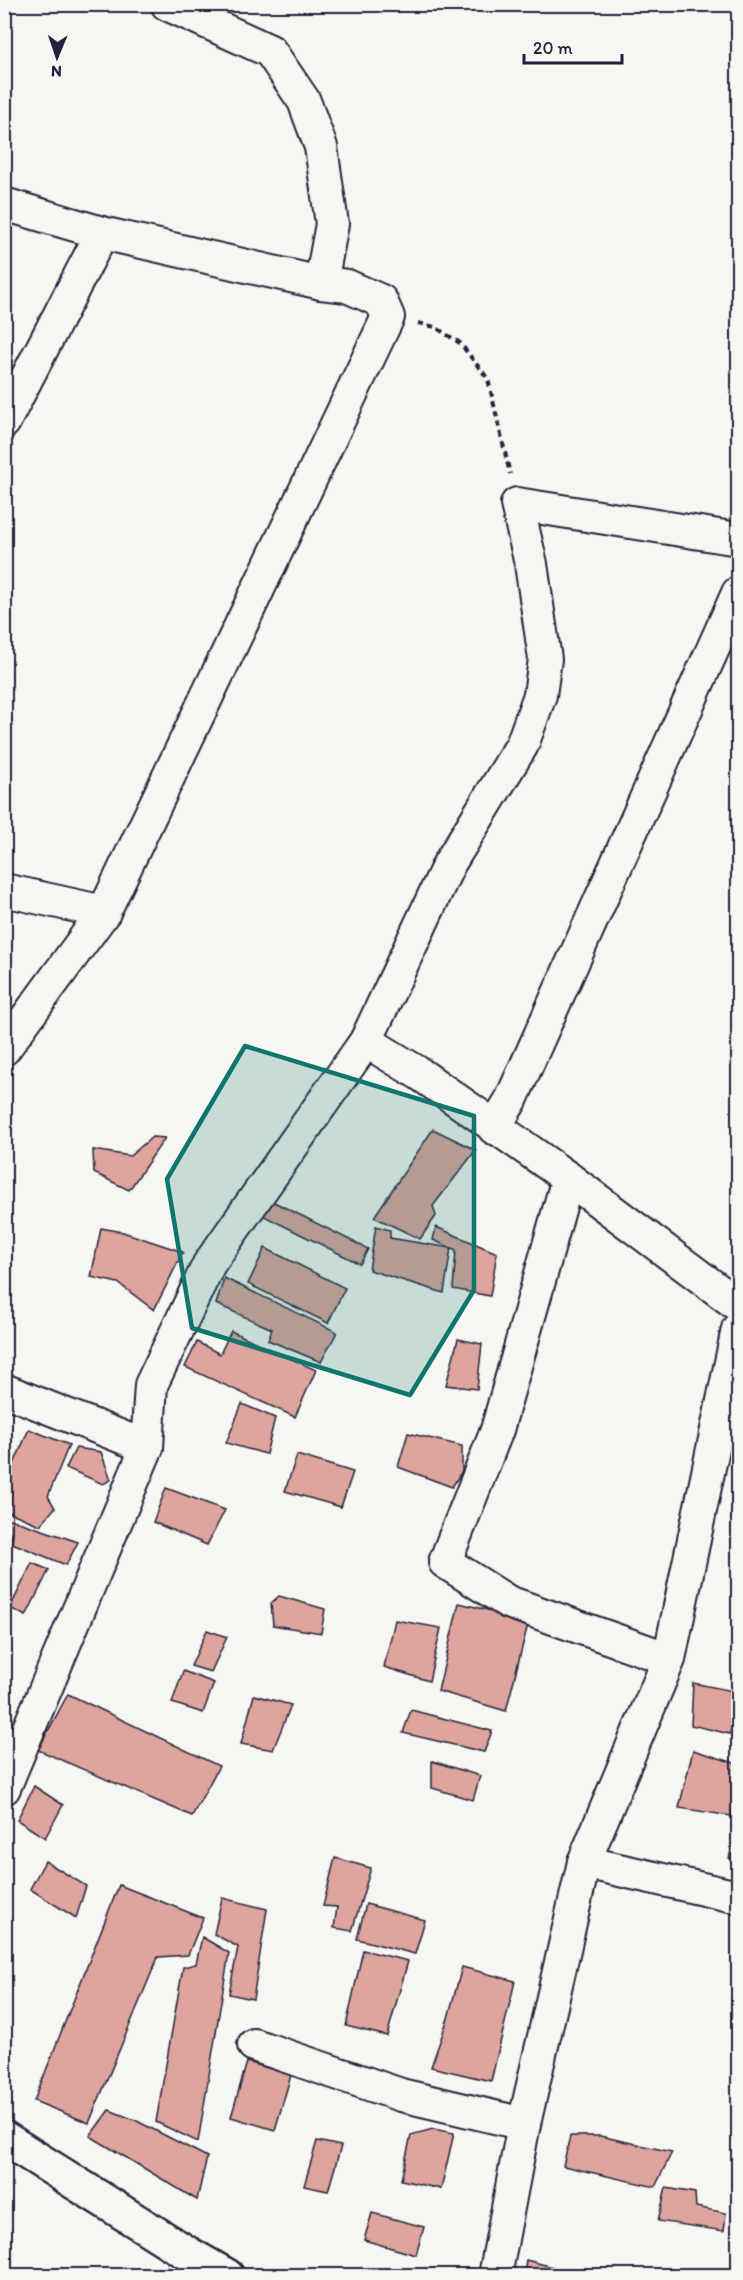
<svg xmlns="http://www.w3.org/2000/svg" width="743" height="2280" viewBox="0 0 743 2280" font-family="Itim,sans-serif">
<style>
.building{fill:#dea49d;stroke:#22223b;stroke-width:1.5}
.lines{fill:none;stroke-linecap:round;stroke-linejoin:round}
.street-casing{stroke:#22223b;stroke-width:36}
.secondary-casing{stroke:#22223b;stroke-width:38}
.path{stroke:#22223b;stroke-width:4;stroke-dasharray:6 4.5;stroke-linecap:butt}
.street{stroke:#f6f6f2;stroke-width:32}
.secondary{stroke:#f6f6f2;stroke-width:33}
.marked{fill:#0f766e;fill-opacity:0.2;stroke:#0f766e;stroke-width:4.5;stroke-linejoin:round}
</style>
<rect width="100%" height="100%" fill="#f6f6f2"/>
<filter id="ink" filterUnits="userSpaceOnUse"><feTurbulence type="fractalNoise" baseFrequency=".0167" numOctaves="2"/><feDisplacementMap in="SourceGraphic" scale="12" xChannelSelector="R" yChannelSelector="G"/><feConvolveMatrix kernelMatrix="1 2 1 2 8 2 1 2 1" color-interpolation-filters="sRGB"/></filter>
<g filter="url(#ink)">
<g class="building">
<polygon points="433,1129 476,1150 433,1206 436,1216 420,1239 374,1217"/>
<polygon points="152,1137 165,1138 129,1190 94,1173 93,1150 130,1156"/>
<polygon points="268,1199 368,1249 360,1264 260,1214"/>
<polygon points="376,1226 390,1230 390,1238 451,1248 444,1293 369,1270"/>
<polygon points="436,1227 497,1253 490,1296 453,1289 456,1250 433,1240"/>
<polygon points="101,1228 123,1232 183,1252 154,1310 118,1283 91,1277"/>
<polygon points="265,1248 345,1288 328,1323 248,1284"/>
<polygon points="224,1278 337,1332 321,1362 268,1340 272,1329 216,1304"/>
<polygon points="231,1331 316,1370 295,1417 185,1367 197,1342 220,1354"/>
<polygon points="458,1339 482,1344 477,1389 446,1385"/>
<polygon points="242,1404 275,1418 266,1454 226,1443"/>
<polygon points="29,1429 69,1445 48,1496 55,1508 40,1525 4,1510 4,1487"/>
<polygon points="408,1433 462,1446 462,1471 452,1487 398,1467"/>
<polygon points="76,1448 101,1452 111,1480 103,1484 66,1468"/>
<polygon points="297,1455 353,1472 341,1507 285,1491"/>
<polygon points="166,1488 225,1510 207,1545 153,1522"/>
<polygon points="738,1490 738,1515 733,1513"/>
<polygon points="4,1517 78,1542 66,1565 12,1543 13,1534 4,1529"/>
<polygon points="32,1563 49,1570 26,1616 10,1608"/>
<polygon points="279,1596 325,1609 321,1633 273,1625 271,1603"/>
<polygon points="459,1603 529,1620 506,1711 438,1691"/>
<polygon points="395,1620 441,1628 429,1681 384,1667"/>
<polygon points="207,1630 227,1637 211,1672 191,1666"/>
<polygon points="183,1671 214,1683 203,1713 172,1703"/>
<polygon points="693,1683 738,1692 738,1705 730,1734 691,1725"/>
<polygon points="68,1694 219,1766 192,1816 38,1750"/>
<polygon points="254,1695 291,1705 273,1750 241,1744"/>
<polygon points="411,1710 492,1731 484,1752 403,1733"/>
<polygon points="693,1750 738,1764 738,1786 731,1816 679,1808"/>
<polygon points="432,1761 480,1776 473,1800 432,1788"/>
<polygon points="34,1786 63,1805 45,1838 17,1820"/>
<polygon points="738,1827 738,1861 729,1858"/>
<polygon points="335,1858 371,1868 352,1931 334,1928 337,1907 323,1906"/>
<polygon points="45,1861 86,1886 76,1918 30,1889"/>
<polygon points="119,1885 203,1918 188,1955 158,1957 89,2123 34,2101"/>
<polygon points="222,1898 267,1909 253,1999 229,1994 238,1947 214,1934"/>
<polygon points="366,1904 425,1920 415,1954 357,1939"/>
<polygon points="202,1937 229,1953 198,2142 156,2122 183,1967 196,1964"/>
<polygon points="363,1950 408,1961 387,2036 346,2026"/>
<polygon points="462,1967 515,1981 491,2081 431,2067 448,2018"/>
<polygon points="247,2062 291,2075 275,2130 231,2117"/>
<polygon points="109,2110 135,2120 207,2157 197,2200 90,2136"/>
<polygon points="433,2129 454,2133 441,2189 401,2180 411,2135"/>
<polygon points="570,2136 600,2136 672,2152 655,2187 563,2166"/>
<polygon points="317,2141 341,2146 328,2191 304,2186"/>
<polygon points="666,2188 695,2193 696,2207 726,2213 724,2231 658,2221"/>
<polygon points="372,2213 424,2227 416,2255 364,2240"/>
<polygon points="526,2260 588,2276 524,2276"/>
</g>
<g class="lines">
<defs>
<g id="street">
<polyline points="167,4 270,51 304,101 321,147 332,224 321,283"/>
<polyline points="4,204 102,233 321,283 347,286 381,301 388,317 104,912 4,1049"/>
<polyline points="4,422 102,233"/>
<polyline points="4,890 104,912"/>
<polyline points="366,1041 420,1074 568,1178 738,1305"/>
<polyline points="494,1128 511,1100 738,593"/>
<polyline points="568,1178 497,1430 445,1562 508,1602 669,1659"/>
<polyline points="4,1390 147,1447"/>
<polyline points="4,1788 147,1447 151,1385 209,1264 366,1041 449,864 522,745 540,695 545,659 531,564 517,504 738,539"/>
<polyline points="584,1862 738,1897"/>
<polyline points="254,2045 401,2095 524,2124"/>
<polyline points="495,2276 524,2124 584,1862 669,1659 738,1329"/>
</g>
<polyline id="secondary" points="4,2138 187,2253 227,2276"/>
</defs>
<use href="#street" class="street-casing"/>
<use href="#secondary" class="secondary-casing"/>
<polyline class="path" points="418,323 435,327 460,343 488,379 510,474"/>
<use href="#street" class="street"/>
<use href="#secondary" class="secondary"/>
</g>
</g>
<path class="marked" d="M245,1046L474,1116V1290L410,1395L192,1328L167,1179Z"/>
<rect width="743" height="2280" fill="none" stroke="#f6f6f2" stroke-width="24"/>
<rect x="12" y="12" width="719" height="2256" fill="none" stroke="#22223b" stroke-width="2" filter="url(#ink)"/>
<g transform="translate(57 57) rotate(182)" stroke="#f6f6f2" stroke-width="4.5" paint-order="stroke">
<path d="M0-4.5L10 22L0 15L-10 22Z" fill="#22223b"/>
<text y="-9" font-size="16" font-weight="bold" text-anchor="middle" fill="#22223b">N</text>
</g>
<path d="M524 54v9h98v-9" fill="none" stroke="#22223b" stroke-width="3"/>
<text x="533" y="54" font-size="18" fill="#22223b" stroke="#f6f6f2" stroke-width="4.5" paint-order="stroke">20 m</text>
</svg>
